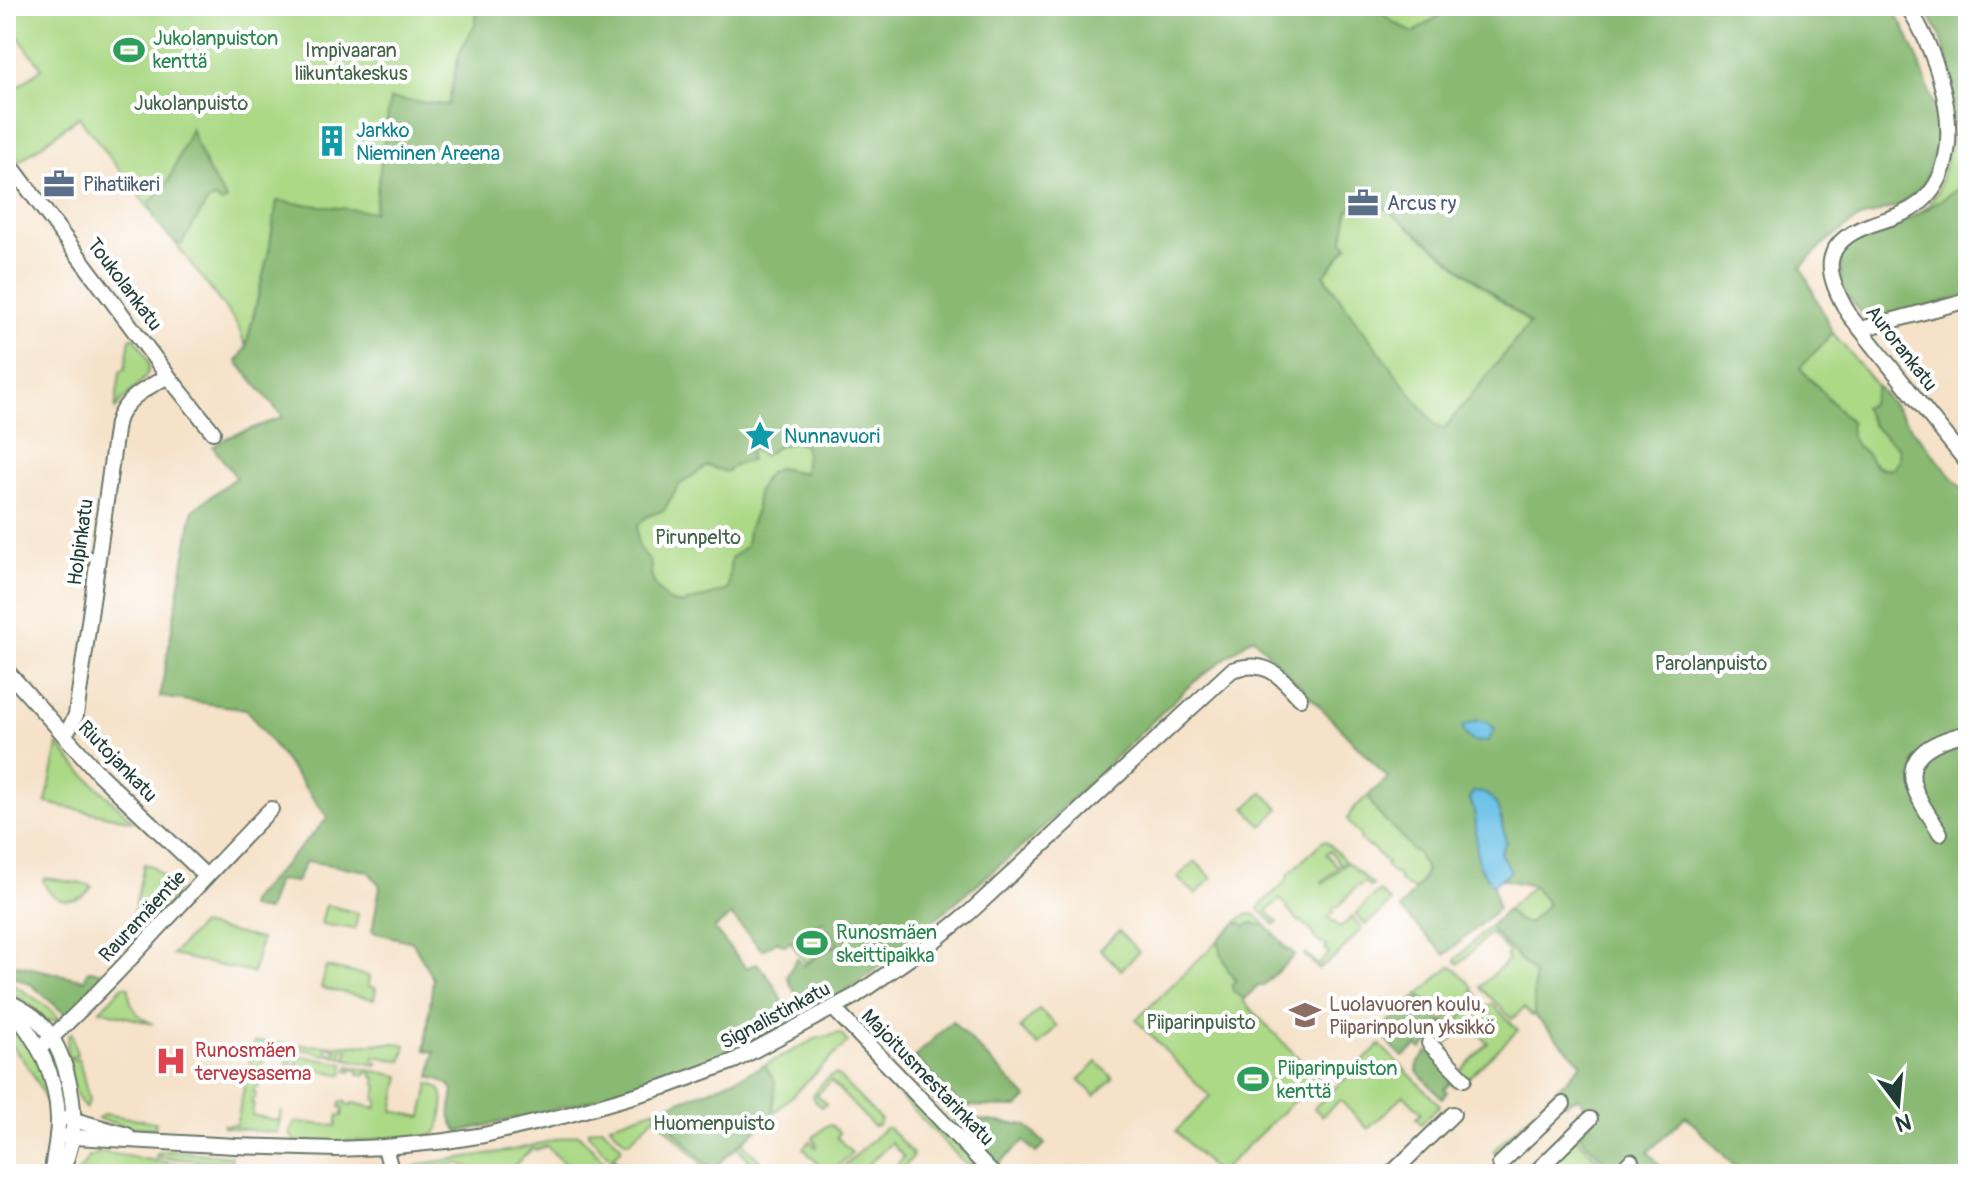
<svg xmlns="http://www.w3.org/2000/svg" width="1974" height="1180" viewBox="0 0 1974 1180" font-family="Pangolin,sans-serif">
<style>
.green{fill:#acd986;stroke:#668b5d;stroke-width:2}
.forest{fill:#89b973;stroke:#547b54;stroke-width:2;fill-rule:evenodd}
.water{fill:#6ac1e7;stroke:#447f8e;stroke-width:2}
.lines{fill:none;stroke-linecap:round;stroke-linejoin:round}
.minor-casing{stroke:#6a7768;stroke-width:18}
.minor{stroke:#fff;stroke-width:14}
.labels{text-anchor:middle;stroke-width:8;stroke-linejoin:round;paint-order:stroke}
.leisure-label{font-size:20px;fill:#27864d;stroke:#fff;text-anchor:start}
.park-label{font-size:20px;fill:#426448;stroke:#fff}
.culture-label{font-size:20px;fill:#0d838f;stroke:#fff;text-anchor:start}
.service-label{font-size:20px;fill:#4e5e75;stroke:#fff;text-anchor:start}
.street-label{font-size:20px;fill:#1f3d34;stroke:#fff}
.education-label{font-size:20px;fill:#785e54;stroke:#fff;text-anchor:start}
.health-label{font-size:20px;fill:#be3a42;stroke:#fff;text-anchor:start}
</style>
<rect width="100%" height="100%" fill="#fff"/>
<filter id="ink" filterUnits="userSpaceOnUse"><feTurbulence type="fractalNoise" baseFrequency=".0125" numOctaves="2"/><feDisplacementMap in="SourceGraphic" scale="16" xChannelSelector="R" yChannelSelector="G"/><feConvolveMatrix kernelMatrix="1 2 1 2 8 2 1 2 1" color-interpolation-filters="sRGB"/></filter>
<filter id="wash" filterUnits="userSpaceOnUse"><feTurbulence type="fractalNoise" baseFrequency=".006" numOctaves="4" result="noise"/><feDisplacementMap in="SourceGraphic" scale="32" xChannelSelector="R" yChannelSelector="G"/><feGaussianBlur stdDeviation="1.8" result="paint"/><feColorMatrix in="noise" values="0 0 0 0 0 0 0 0 0 0 0 0 0 0 0 0 0 1.4 0 .05"/><feComposite in="paint" operator="in"/></filter>
<g filter="url(#wash)">
<rect width="100%" height="100%" fill="#f5e2c9"/>
<g class="green">
<polygon points="6,6 683,6 452,226 277,202 269,251 246,347 237,324 79,117 20,161 6,142 6,96 42,68 6,21"/>
<polygon points="1373,6 1461,6 1437,17 1413,33 1393,22"/>
<polygon points="1953,133 1965,185 1915,216 1927,207 1938,191"/>
<polygon points="1365,192 1530,324 1444,429 1436,427 1353,317 1324,274 1347,247 1342,240 1348,212"/>
<path d="M1833,333L1877,386L1874,399L1870,405L1864,407L1873,426L1899,448V460L1892,469C1875,470 1859,450 1851,436L1800,368Z"/>
<path d="M135,337C139,345 148,356 149,365C150,382 123,394 115,410L120,372L125,369L130,339Z"/>
<polygon points="783,416 820,451 734,598 664,621 620,511"/>
<polygon points="58,745 77,767 133,821 46,803"/>
<polygon points="1263,792 1279,809 1262,826 1246,808"/>
<path d="M1369,795C1372,814 1392,824 1404,838C1407,841 1408,846 1411,849C1412,850 1415,850 1416,852C1431,864 1425,878 1415,890L1407,887L1398,879L1399,876L1395,873L1394,874L1385,865L1387,863L1370,846L1368,847L1360,839L1361,837L1347,819L1354,808Z"/>
<polygon points="1323,841 1326,841 1345,861 1341,865 1330,851 1326,854 1336,865 1339,866 1322,882 1323,884 1347,862 1373,885 1370,887 1365,882 1360,886 1358,885 1338,907 1336,906 1332,910 1334,912 1329,917 1340,928 1352,917 1362,928 1340,953 1318,969 1304,955 1306,953 1318,965 1329,954 1325,949 1327,947 1323,943 1321,944 1313,936 1314,934 1302,921 1299,922 1287,909 1288,907 1280,899 1267,911 1278,923 1275,925 1258,908 1287,880 1287,876"/>
<polygon points="1195,861 1212,878 1196,894 1177,878"/>
<polygon points="144,864 152,866 177,890 174,894 175,897 128,947 126,947"/>
<path d="M45,878L89,885L92,887C77,907 52,904 43,881Z"/>
<polygon points="1533,886 1548,904 1528,924 1517,920 1507,910"/>
<polygon points="1379,891 1391,902 1366,925 1355,914"/>
<polygon points="327,905 358,913 355,929 321,924 325,908"/>
<polygon points="1252,914 1256,915 1292,953 1243,1001 1318,1078 1218,1174 1176,1131 1210,1097 1136,1020 1238,921 1246,915"/>
<polygon points="819,924 833,945 805,963 791,942"/>
<polygon points="200,925 261,939 253,973 172,955"/>
<polygon points="1489,927 1534,974 1534,1015 1532,1016 1524,1008 1512,1019 1480,987 1508,960 1506,956 1509,952 1490,933 1459,964 1456,962 1456,959"/>
<polygon points="1119,931 1139,952 1121,970 1100,949"/>
<polygon points="1450,966 1455,968 1474,988 1471,991 1475,992 1477,995 1446,1024 1443,1021 1451,1012 1445,1006 1437,1012 1419,994"/>
<polygon points="326,967 369,976 368,986 376,988 374,999 321,988"/>
<polygon points="6,980 45,1005 60,1019 53,1021 47,1020 27,1003 6,990"/>
<path d="M123,986L129,987C128,1006 137,1017 153,1024L100,1010Z"/>
<polygon points="1482,1003 1487,1008 1492,1004 1518,1030 1466,1080 1459,1072 1488,1043 1469,1024 1447,1044 1444,1041 1440,1045 1436,1042 1473,1005"/>
<polygon points="1039,1009 1057,1026 1038,1046 1020,1028"/>
<path d="M6,1015L26,1033L45,1072L53,1114L51,1128C48,1093 30,1065 6,1040Z"/>
<path d="M72,1033L77,1055L70,1058L71,1060L79,1059L89,1101L86,1109C72,1095 63,1054 69,1034Z"/>
<polygon points="840,1033 848,1042 743,1143 772,1174 763,1174 736,1146 710,1172 655,1116 629,1142 625,1141 609,1125 690,1098 754,1071 815,1039"/>
<polygon points="254,1042 325,1046 396,1043 406,1045 402,1061 374,1056 373,1060 378,1062 377,1065 346,1059 348,1050 343,1049 341,1055 344,1058 329,1055 329,1053 336,1054 337,1049 328,1047 326,1055 294,1047 289,1049 288,1052 293,1058 289,1075 285,1074 288,1056 277,1053 276,1057 265,1055 262,1066 259,1066 258,1070 261,1071 260,1077 256,1077 255,1081 259,1082 258,1088 254,1088 253,1092 256,1093 255,1099 252,1099 251,1103 254,1104 252,1115 278,1121 282,1111 277,1133 223,1127 223,1125 236,1125"/>
<polygon points="1380,1045 1440,1105 1421,1124 1416,1118 1421,1112 1404,1095 1368,1129 1340,1100 1322,1116 1314,1108"/>
<polygon points="303,1056 344,1064 343,1075 307,1067 306,1070 301,1069 299,1077 294,1077 298,1058"/>
<polygon points="901,1057 952,1108 967,1119 960,1126 913,1078 899,1058"/>
<polygon points="1097,1062 1113,1078 1095,1096 1079,1080"/>
<path d="M349,1066L400,1076L393,1111L422,1117L429,1084C434,1085 437,1086 441,1090C447,1098 441,1128 434,1135L366,1141L295,1142L290,1134L294,1123L297,1122L336,1126L338,1115L342,1116L343,1108L340,1107L341,1101L346,1102V1105L351,1106L352,1103L376,1108L378,1101L375,1100L378,1086L375,1084L376,1078L372,1077L373,1074L366,1072L365,1075L358,1074L359,1071L352,1069L351,1072L347,1071Z"/>
<polygon points="877,1067 908,1094 971,1160 970,1169 874,1069"/>
<path d="M836,1074L881,1120L878,1125L873,1126L831,1081L817,1095L826,1104L821,1107L815,1101L813,1095C817,1087 827,1077 836,1074Z"/>
<polygon points="1554,1092 1560,1098 1503,1156 1493,1151"/>
<polygon points="104,1114 156,1122 155,1128 129,1127 98,1119"/>
<polygon points="831,1125 839,1133 837,1137 852,1153 831,1173 828,1174 803,1148 810,1141 816,1147 817,1145 813,1138 826,1126"/>
<polygon points="602,1127 621,1146 621,1149 613,1157 630,1174 626,1174 588,1134 588,1131"/>
<polygon points="885,1128 889,1128 913,1154 912,1158 901,1170 899,1170 895,1166 904,1157 891,1143 858,1174 836,1174"/>
<path d="M578,1134L617,1174H574L547,1146L536,1150L533,1148L505,1174H486L481,1169L475,1173C462,1159 447,1162 433,1174H410L414,1167L422,1164L513,1150Z"/>
<polygon points="1576,1137 1612,1174 1545,1174"/>
<polygon points="168,1151 231,1156 231,1163 156,1157 157,1153"/>
<polygon points="101,1152 176,1164 269,1171 268,1174 215,1169 210,1174 77,1174 88,1158"/>
</g>
<g class="forest">
<path d="M478,6H1373L1393,22L1413,33L1437,17L1461,6H1889L1903,25L1920,64L1937,115L1936,147L1923,186L1900,205L1858,219L1827,241L1801,267L1833,333L1800,368L1850,421L1851,436L1857,446L1867,454L1875,466L1885,469H1892L1899,460V448L1873,426L1863,407L1870,405L1877,386L1968,496V1174H1742L1686,1116L1648,1152L1668,1174H1652L1639,1161L1630,1170L1616,1173L1578,1134L1582,1121L1591,1111L1578,1097L1574,1100L1572,1099L1566,1104L1554,1092L1582,1064L1534,1015V974L1489,927L1507,910L1517,920L1528,924L1548,904L1533,886L1501,879L1511,871L1500,853L1506,842L1501,816L1470,799L1473,807L1477,827L1481,869L1493,885L1498,909L1445,955L1400,909L1422,881L1426,869L1416,852L1411,850C1401,829 1372,817 1369,795L1388,778L1253,637L1189,686L1030,840L857,984L816,1009C801,1002 792,991 787,976L797,958L803,966L837,944L822,921L786,945L782,944L778,941L762,950L731,915L714,929L746,968L757,963L773,983L792,1019L739,1048L691,1068L609,1096L459,1132C434,1106 477,1088 430,1077L435,1052L425,1050L433,979L413,942L372,932L380,886L368,871L306,861L296,882L277,880L267,911L249,908L251,900L328,818L246,709L160,697L193,510L236,477L213,447L226,438L283,417L237,362L246,347L269,251L277,201L374,212L390,99L448,105L459,54L475,24ZM1365,192L1530,323L1444,429L1436,426L1353,317L1324,275L1348,246L1343,240L1348,212ZM794,442L804,446L806,454L804,473L779,468L769,473L764,479L757,493L756,510L748,530L746,546L731,558L728,590L681,604L669,601L657,589L652,578L650,562L638,545L637,529L639,524L646,517L664,510L679,485L707,466L726,472L737,464L750,461V452L752,449L763,456L779,446Z"/>
<polygon points="1924,6 1968,6 1968,295 1870,323 1847,296 1841,282 1841,259 1853,242 1915,216 1965,185 1953,133 1953,80 1941,37"/>
<path d="M191,128C199,155 210,177 227,200L222,203L216,199L208,201L181,245C167,239 150,217 150,202L166,187Z"/>
<path d="M1236,923H1242L1246,927L1251,923L1266,926L1282,942L1281,946L1287,951L1290,950L1295,955L1262,986H1258L1244,999L1233,991L1232,985L1236,980C1225,970 1222,954 1218,940Z"/>
<polygon points="9,963 85,980 87,972 92,970 101,973 103,979 66,1015 32,985 6,973"/>
<polygon points="1418,995 1445,1025 1422,1049 1417,1046 1403,1057 1381,1035 1382,1030"/>
<polygon points="952,1021 1027,1098 1018,1107 961,1106 915,1057"/>
<polygon points="1428,1051 1461,1079 1454,1086 1450,1083 1444,1089 1447,1092 1442,1098 1417,1072 1418,1064"/>
<polygon points="765,1065 775,1082 773,1114 712,1170 655,1110 720,1086"/>
<polygon points="967,1119 1026,1125 1045,1144 1036,1153 1024,1141 997,1165 960,1126"/>
</g>
<g class="water">
<polygon points="1478,720 1488,722 1495,729 1488,741 1474,742 1466,735 1462,727"/>
<path d="M1473,792C1502,791 1500,821 1506,842L1500,853L1511,871L1493,885C1488,878 1481,871 1479,863C1473,842 1480,820 1470,799Z"/>
</g>
</g>
<g filter="url(#ink)">
<g class="lines">
<defs>
<g id="minor">
<path d="M1907,6C1940,54 1974,159 1920,203C1905,215 1887,219 1870,225C1816,244 1826,277 1850,316L1968,464"/>
<polyline points="6,159 168,376 213,432"/>
<polyline points="1861,329 1968,300"/>
<polyline points="6,670 100,775 206,876"/>
<path d="M63,734L70,727L76,715L117,423C124,398 147,388 168,376"/>
<path d="M1940,833C1934,822 1926,812 1920,800C1896,757 1932,741 1968,733"/>
<path d="M6,1000C15,1005 25,1010 33,1016C65,1042 77,1099 72,1138C70,1150 65,1162 62,1174"/>
<path d="M9,1006C36,1038 57,1074 58,1118C59,1137 53,1155 52,1174"/>
<polyline points="833,1008 993,1174"/>
<polyline points="1429,1043 1464,1079"/>
<path d="M40,1048C123,973 193,887 271,809"/>
<polyline points="67,1118 127,1135"/>
<path d="M57,1136L235,1146L336,1149L385,1147L446,1141L484,1135L567,1115L667,1086L734,1061L855,996L930,944L969,913L1232,670C1266,659 1278,674 1300,698"/>
<polyline points="385,1147 392,1174"/>
<polyline points="1500,1164 1563,1104"/>
<polyline points="1391,1174 1453,1114"/>
<polyline points="1534,1174 1590,1119"/>
<polyline points="1618,1174 1631,1161"/>
</g>
</defs>
<use href="#minor" class="minor-casing"/>
<use href="#minor" class="minor"/>
</g>
</g>
<defs>
<symbol id="stadium-bare" viewBox="-9 -9 18 18"><path d="M0-5a6.5 5 0 1 0 0 10a6.5 5 0 1 0 0-10ZM-3.5-1.8h7v3.6h-7Z" fill="#2e9e5b" stroke="#fff" stroke-width="2.5" paint-order="stroke"/></symbol>
<symbol id="building-bare" viewBox="-9 -9 18 18"><path d="M-4-6H4V6H1V3H-1V6H-4ZM-2.5-4.3h1.7v1.8h-1.7ZM.8-4.3h1.7v1.8H.8ZM-2.5-1h1.7V.8h-1.7ZM.8-1h1.7V.8H.8Z" fill="#0f9aa8" stroke="#fff" stroke-width="2.5" paint-order="stroke"/></symbol>
<symbol id="office-bare" viewBox="-9 -9 18 18"><path d="M-6-3h4V-5.5h4V-3h4V5H-6ZM-1-4.5V-3h2v-1.5ZM-6 0V1H6V0Z" fill="#5c6f8a" stroke="#fff" stroke-width="2.5" paint-order="stroke"/></symbol>
<symbol id="sight-bare" viewBox="-9 -9 18 18"><path d="M0-6L1.8-2.2L6-1.7L2.9 1.2L3.7 5.4L0 3.3L-3.7 5.4L-2.9 1.2L-6-1.7L-1.8-2.2Z" fill="#0f9aa8" stroke="#fff" stroke-width="2.5" paint-order="stroke"/></symbol>
<symbol id="school-bare" viewBox="-9 -9 18 18"><path d="M0-5L7-2L0 1L-7-2ZM-4 1L0 2.5L4 1V4Q0 6-4 4Z" fill="#8d6e63" stroke="#fff" stroke-width="2.5" paint-order="stroke"/></symbol>
<symbol id="hospital-bare" viewBox="-9 -9 18 18"><path d="M-5-5h3v3.5h4V-5h3V5h-3V1.5h-4V5h-3Z" fill="#e0444e" stroke="#fff" stroke-width="2.5" paint-order="stroke"/></symbol>
</defs>
<g fill-rule="evenodd">
<use href="#stadium-bare" x="107" y="28" width="44" height="44"/>
<use href="#building-bare" x="310" y="119" width="44" height="44"/>
<use href="#office-bare" x="37" y="162" width="44" height="44"/>
<use href="#office-bare" x="1341" y="181" width="44" height="44"/>
<use href="#sight-bare" x="738" y="414" width="44" height="44"/>
<use href="#stadium-bare" x="790" y="921" width="44" height="44"/>
<use href="#school-bare" x="1283" y="993" width="44" height="44"/>
<use href="#hospital-bare" x="149" y="1039" width="44" height="44"/>
<use href="#stadium-bare" x="1231" y="1057" width="44" height="44"/>
</g>
<g class="labels">
<g class="leisure-label">
<text x="153" y="45">Jukolanpuiston<tspan x="153" dy="23">kenttä</tspan></text>
<text x="836" y="939">Runosmäen<tspan x="836" dy="23">skeittipaikka</tspan></text>
<text x="1277" y="1075">Piiparinpuiston<tspan x="1277" dy="23">kenttä</tspan></text>
</g>
<g class="park-label">
<text x="351" y="57">Impivaaran<tspan x="351" dy="23">liikuntakeskus</tspan></text>
<text x="191" y="110">Jukolanpuisto</text>
<text x="698" y="544">Pirunpelto</text>
<text x="1711" y="670">Parolanpuisto</text>
<text x="1201" y="1029">Piiparinpuisto</text>
<text x="714" y="1130">Huomenpuisto</text>
</g>
<g class="culture-label">
<text x="356" y="137">Jarkko<tspan x="356" dy="23">Nieminen Areena</tspan></text>
<text x="784" y="443">Nunnavuori</text>
</g>
<g class="service-label">
<text x="83" y="191">Pihatiikeri</text>
<text x="1387" y="210">Arcus ry</text>
</g>
<g class="street-label">
<text transform="translate(125 284) rotate(53)" y="7">Toukolankatu</text>
<text transform="translate(1902 348) rotate(52)" y="7">Aurorankatu</text>
<text transform="translate(80 542) rotate(-82)" y="7">Holpinkatu</text>
<text transform="translate(118 761) rotate(46)" y="7">Riutojankatu</text>
<text transform="translate(142 916) rotate(-47)" y="7">Rauramäentie</text>
<text transform="translate(775 1015) rotate(-28)" y="7">Signalistinkatu</text>
<text transform="translate(928 1077) rotate(46)" y="7">Majoitusmestarinkatu</text>
</g>
<g class="education-label">
<text x="1329" y="1011">Luolavuoren koulu,<tspan x="1329" dy="23">Piiparinpolun yksikkö</tspan></text>
</g>
<g class="health-label">
<text x="195" y="1057">Runosmäen<tspan x="195" dy="23">terveysasema</tspan></text>
</g>
</g>
<rect width="1974" height="1180" fill="none" stroke="#fff" stroke-width="32"/>
<g transform="translate(1898 1104) rotate(164)" stroke="#ffffff" stroke-width="6" paint-order="stroke">
<path d="M0-6L14 30L0 20L-14 30Z" fill="#1f3d34"/>
<text y="-12" font-size="22" font-weight="bold" text-anchor="middle" fill="#1f3d34">N</text>
</g>
</svg>
